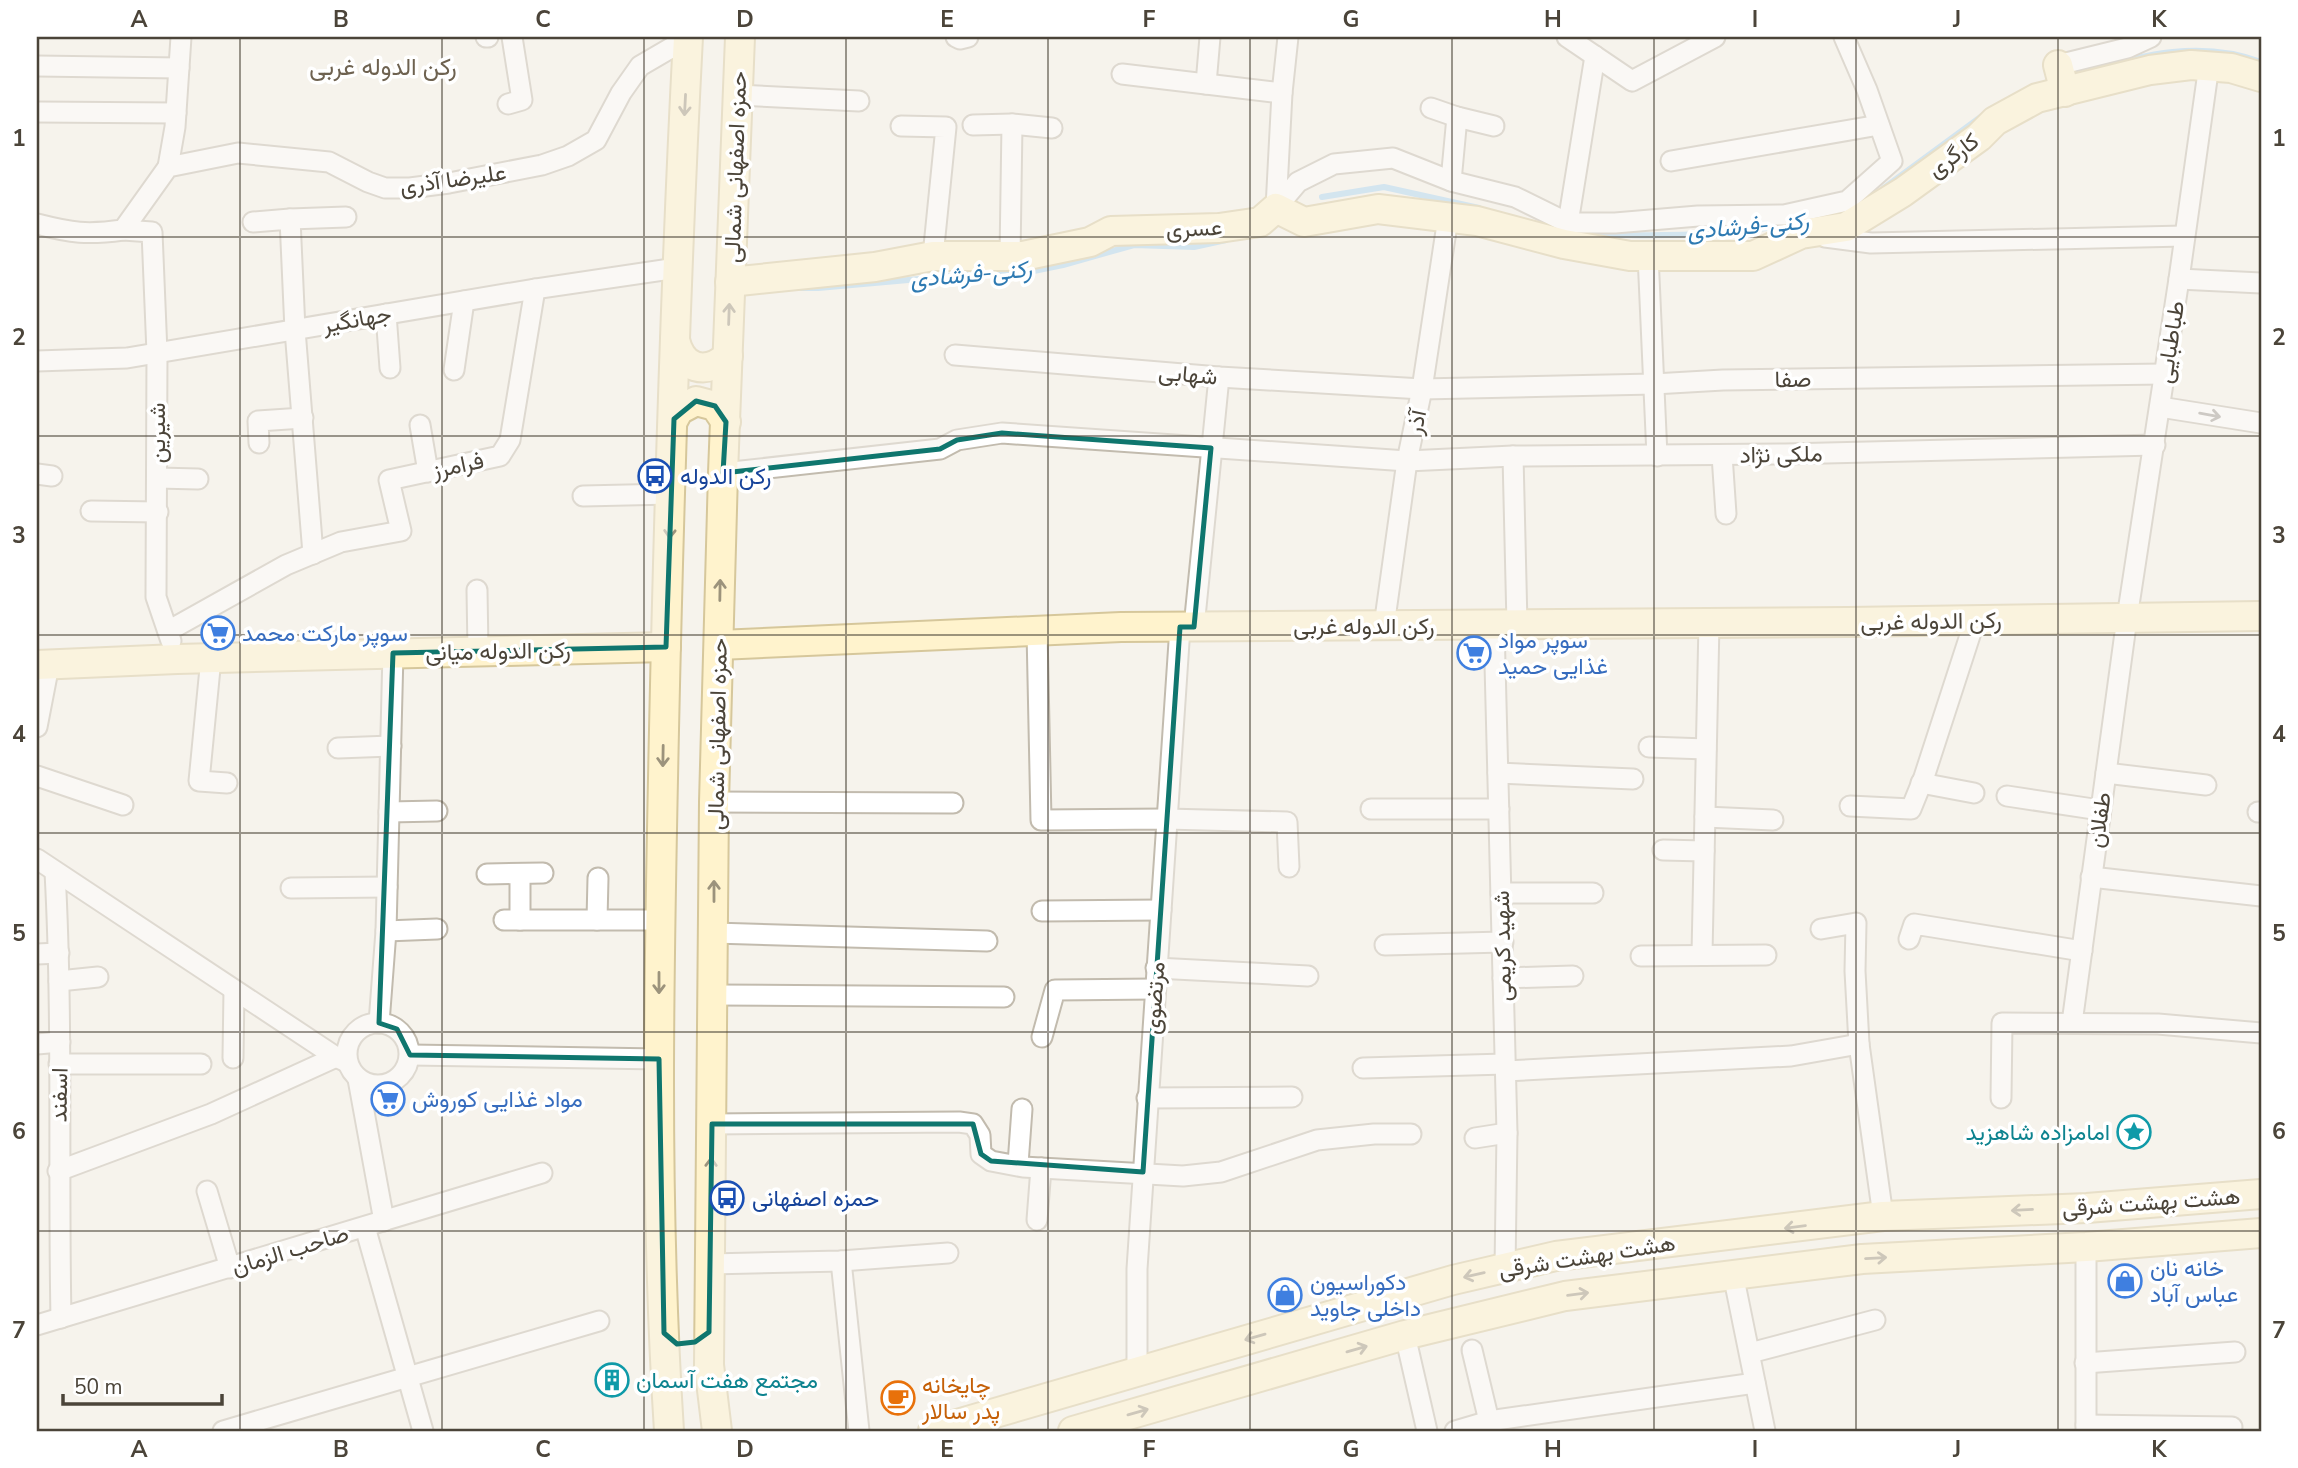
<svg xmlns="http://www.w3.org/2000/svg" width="2298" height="1468" viewBox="0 0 2298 1468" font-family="'Nunito Sans',Vazirmatn,sans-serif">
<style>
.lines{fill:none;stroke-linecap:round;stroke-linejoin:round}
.stream{stroke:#a9d4f2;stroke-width:6}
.street-casing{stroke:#c2bbae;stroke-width:23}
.secondary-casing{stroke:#d6c79b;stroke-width:32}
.street{stroke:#fff;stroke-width:19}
.secondary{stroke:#fff3cd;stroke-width:28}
.oneway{stroke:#9c937c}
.oneway2{stroke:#9c9892}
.marked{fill:none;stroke:#0f766e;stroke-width:5;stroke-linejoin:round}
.grid{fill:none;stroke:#4b4439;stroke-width:2;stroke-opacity:0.55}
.labels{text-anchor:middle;stroke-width:7;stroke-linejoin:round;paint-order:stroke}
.street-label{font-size:23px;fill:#4b4439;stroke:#fff}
.transit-label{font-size:23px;fill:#164399;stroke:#fff;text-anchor:start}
.shop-label{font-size:23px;fill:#366cbe;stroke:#fff;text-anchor:start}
.culture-label{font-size:23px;fill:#0d838f;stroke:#fff;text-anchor:end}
.food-label{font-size:23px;fill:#c56008;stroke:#fff;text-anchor:start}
.neighbourhood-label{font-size:24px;fill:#6e6250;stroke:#fff}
.water-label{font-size:24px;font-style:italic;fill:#2e7ab2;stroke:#fff}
.neatline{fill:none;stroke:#4b4439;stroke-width:2.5}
.grid-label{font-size:23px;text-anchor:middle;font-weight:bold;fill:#4b4439}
</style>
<rect width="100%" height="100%" fill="#f6f3ec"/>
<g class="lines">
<g class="stream">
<path d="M2086,72C2143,54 2202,40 2261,62"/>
<polyline points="1884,188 1982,116"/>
<polyline points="1322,197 1384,187 1479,208"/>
<path d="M1575,231C1593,235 1611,235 1629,235C1684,236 1740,233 1794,224"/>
<polyline points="801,288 818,288 987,273 1019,274 1063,265 1134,245 1194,247 1226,240"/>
</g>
<defs>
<g id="street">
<polyline points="486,37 488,37"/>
<polyline points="956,37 960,39 968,37"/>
<polyline points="1567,37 1632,81 1715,37"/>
<polyline points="2058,65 2127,48 2151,37"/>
<polyline points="37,66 179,68"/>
<polyline points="1122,74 1282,93"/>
<polyline points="1206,84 1210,37"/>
<polyline points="737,95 859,101"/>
<polyline points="508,104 522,100 512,37"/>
<polyline points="1431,108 1457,117 1494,126"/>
<polyline points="37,112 176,113"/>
<polyline points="973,125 1012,124 1052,128"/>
<polyline points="901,126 946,127 933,256"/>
<polyline points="1671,161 1879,125"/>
<polyline points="168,167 175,127 181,37"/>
<polyline points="1451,181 1457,117"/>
<polyline points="1276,208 1298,182 1334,164 1393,158 1451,181 1515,197 1568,223 1615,223 1698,216 1784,215 1847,201 1892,161 1867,90 1844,37"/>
<polyline points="1276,208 1282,93 1288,37"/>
<polyline points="290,219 346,217"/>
<polyline points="253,222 290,219 295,330 313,554"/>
<polyline points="1568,223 1595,56"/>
<path d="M37,224C72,233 87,235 123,230L168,167L238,153L329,162L368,182L385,188H410L449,183L542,165L568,156L596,140L621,93L640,66L688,38"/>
<polyline points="123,230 152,232 157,353 156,597 171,641"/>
<polyline points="1825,237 1871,243 2184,236"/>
<polyline points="1648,255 1657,456"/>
<polyline points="1010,257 1012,124"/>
<polyline points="2179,279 2261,283"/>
<polyline points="386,314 390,368"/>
<polyline points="955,355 1219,377 1422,389 1654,384 1723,380 2164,374"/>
<polyline points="37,361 127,358 535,289 677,268"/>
<polyline points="454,370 464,301"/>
<polyline points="2160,407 2261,423"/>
<polyline points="420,425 428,472"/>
<polyline points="259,443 258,421 303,418"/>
<polyline points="1722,455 1726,514"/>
<polyline points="1513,456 1517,624"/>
<polyline points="723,473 940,449 957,440 1002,433 1407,461 1513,456 1785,454 2155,445"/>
<polyline points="37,474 52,476"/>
<polyline points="158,478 198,479"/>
<polyline points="583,496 671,494"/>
<polyline points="91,511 158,512"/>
<polyline points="477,590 478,651"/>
<polyline points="1494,625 1507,1133 1505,1268"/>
<polyline points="1384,626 1407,461 1422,389 1448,218"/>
<polyline points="1194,627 1219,377"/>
<polyline points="168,631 286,565 341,542 401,531 389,480 500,456 510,440 535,289"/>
<polyline points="1037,631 1041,820 1166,819 1287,822 1289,867"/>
<polyline points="211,658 199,781 227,783"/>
<polyline points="37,727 49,665"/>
<polyline points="1649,747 1706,749"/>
<polyline points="338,748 391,746"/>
<polyline points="1498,773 1633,779"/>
<polyline points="2106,773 2206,785"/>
<polyline points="37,776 123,805"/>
<polyline points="1921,783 1974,793"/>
<polyline points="2007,796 2100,810"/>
<polyline points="714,802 953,803"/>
<polyline points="1850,806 1911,809 1924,777 1975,620"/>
<polyline points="1371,809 1499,809"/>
<polyline points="389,812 437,811"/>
<polyline points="2258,812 2261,812"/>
<polyline points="1705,817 1773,820"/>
<polyline points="1663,850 1704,851"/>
<polyline points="37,859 336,1057 347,1062"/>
<path d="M55,872C63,1020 58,1169 61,1318"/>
<polyline points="487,874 543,873"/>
<polyline points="2091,877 2261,896"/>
<polyline points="291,888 387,887"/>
<polyline points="1501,893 1593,893"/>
<polyline points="1042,911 1161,910"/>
<polyline points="504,920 660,920"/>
<polyline points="520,920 520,874"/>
<polyline points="597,920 598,878"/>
<polyline points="1821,929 1856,923 1855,971 1859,1044 1883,1216"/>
<polyline points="386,931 437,929"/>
<polyline points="714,933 987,941"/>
<polyline points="1909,939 1914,924 2082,951"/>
<polyline points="1385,945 1503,942"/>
<polyline points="37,954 59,953"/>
<polyline points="1702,954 1709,623"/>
<polyline points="1641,956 1766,955"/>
<polyline points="1156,968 1308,976"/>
<polyline points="1503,978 1573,976"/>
<polyline points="59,981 98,977"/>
<polyline points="713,995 1004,997"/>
<circle cx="378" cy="1054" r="31"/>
<polyline points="379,1023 386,931 393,653"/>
<polyline points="2072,1023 2127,618 2179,279 2209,65"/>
<polyline points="1042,1037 1055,990 1155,989"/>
<polyline points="37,1044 60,1042"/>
<polyline points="410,1055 659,1059"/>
<polyline points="233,1058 234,990"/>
<polyline points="59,1064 201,1064"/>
<polyline points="1363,1068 1505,1064"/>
<polyline points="1505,1071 1791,1056 1859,1044"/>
<polyline points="358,1079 384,1221"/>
<polyline points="1147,1098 1292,1097"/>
<polyline points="2001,1098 2002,1023 2158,1024 2261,1033"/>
<polyline points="712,1124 959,1122 973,1124 980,1135 981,1154 991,1161 1023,1167 1183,1176 1221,1172 1317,1140 1374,1134 1411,1134"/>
<polyline points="1475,1138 1507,1133"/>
<polyline points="1018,1164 1022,1109"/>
<polyline points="58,1171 211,1114 336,1057"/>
<polyline points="207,1191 230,1268"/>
<polyline points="1037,1220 1041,1168"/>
<polyline points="365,1227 423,1431"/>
<polyline points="2086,1247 2086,1431"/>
<polyline points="841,1261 859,1431"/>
<polyline points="710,1264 841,1261 948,1253"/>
<polyline points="1733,1274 1765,1431"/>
<polyline points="37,1325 542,1173"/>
<polyline points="1405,1335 1427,1431"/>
<polyline points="1472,1350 1489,1421"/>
<polyline points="1750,1353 1875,1320"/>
<polyline points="2085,1363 2235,1352"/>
<polyline points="1137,1370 1137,1269 1180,627"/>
<polyline points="2086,1425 2232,1427"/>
<polyline points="223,1431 599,1321"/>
<polyline points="1455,1431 1489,1421 1755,1383"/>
</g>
<g id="secondary">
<polyline points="2058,65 2065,92"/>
<polyline points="730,282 875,267 933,256 1023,256 1090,242 1111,231 1219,228 1260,222 1276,208 1304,222 1378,209 1477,221 1564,244 1630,256 1753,256 1801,234 1846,227 1903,192 1979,137 1995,121 2037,98 2150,70 2191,65 2231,68 2261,77"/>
<path d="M675,340C682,369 705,376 728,356"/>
<polyline points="674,419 679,410 696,401 715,406 726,422"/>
<polyline points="719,645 1121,627 1848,622 2261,616"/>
<polyline points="37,665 177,659 666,647"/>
<path d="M669,1431C654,1198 659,964 664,730C669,499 676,268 688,37"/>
<polyline points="717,1431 709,1365 714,802 723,473 740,37"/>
<polyline points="933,1431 1453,1280 1556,1256 1883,1216 2087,1208 2261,1194"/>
<polyline points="1073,1431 1405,1335 1565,1296 1862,1259 2086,1247 2261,1233"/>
</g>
</defs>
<use href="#street" class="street-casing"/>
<use href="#secondary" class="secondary-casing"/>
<use href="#street" class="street"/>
<use href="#secondary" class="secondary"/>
</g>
<defs><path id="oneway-shaft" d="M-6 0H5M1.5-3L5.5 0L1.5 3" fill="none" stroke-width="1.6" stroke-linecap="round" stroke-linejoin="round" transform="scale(1.75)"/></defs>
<g class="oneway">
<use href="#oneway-shaft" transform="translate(685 105) rotate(93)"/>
<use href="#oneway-shaft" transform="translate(729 314) rotate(-88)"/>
<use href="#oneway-shaft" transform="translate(670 528) rotate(92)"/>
<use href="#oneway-shaft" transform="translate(720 590) rotate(-89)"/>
<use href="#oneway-shaft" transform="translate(663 756) rotate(91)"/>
<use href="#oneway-shaft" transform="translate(714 891) rotate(-90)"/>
<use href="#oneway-shaft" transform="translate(659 983) rotate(90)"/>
<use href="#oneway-shaft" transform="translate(711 1168) rotate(-89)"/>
<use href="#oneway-shaft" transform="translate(2022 1210) rotate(177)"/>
<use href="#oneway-shaft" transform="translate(1795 1227) rotate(173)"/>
<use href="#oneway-shaft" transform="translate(1876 1258) rotate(-3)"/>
<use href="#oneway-shaft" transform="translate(1474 1275) rotate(167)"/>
<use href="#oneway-shaft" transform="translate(1578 1294) rotate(-7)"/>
<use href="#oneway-shaft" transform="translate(1255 1337) rotate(164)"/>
<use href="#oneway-shaft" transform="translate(1357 1349) rotate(-16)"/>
<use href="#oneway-shaft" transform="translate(1138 1412) rotate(-16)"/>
</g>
<use class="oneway2" href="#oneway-shaft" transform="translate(2210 415) rotate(10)"/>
<path d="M0 0H2298V1468H0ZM696,401L715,406L726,422L723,473L940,449L957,440L1002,433L1211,448L1194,627H1180L1143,1172L991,1161L981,1154L973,1124H712L709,1332L695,1342L677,1344L664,1333L659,1059L410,1055L397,1029L379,1023L393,653L666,647L674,419Z" fill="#f6f3ec" fill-opacity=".55" fill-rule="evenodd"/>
<path class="marked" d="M696,401L715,406L726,422L723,473L940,449L957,440L1002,433L1211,448L1194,627H1180L1143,1172L991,1161L981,1154L973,1124H712L709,1332L695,1342L677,1344L664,1333L659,1059L410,1055L397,1029L379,1023L393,653L666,647L674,419Z"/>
<path class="grid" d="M240,37V1431M442,37V1431M644,37V1431M846,37V1431M1048,37V1431M1250,37V1431M1452,37V1431M1654,37V1431M1856,37V1431M2058,37V1431M37,237H2261M37,436H2261M37,635H2261M37,833H2261M37,1032H2261M37,1231H2261"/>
<defs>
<symbol id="bus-ring" viewBox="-11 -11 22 22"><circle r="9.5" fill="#fff" stroke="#1a4fb4" stroke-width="1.5"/><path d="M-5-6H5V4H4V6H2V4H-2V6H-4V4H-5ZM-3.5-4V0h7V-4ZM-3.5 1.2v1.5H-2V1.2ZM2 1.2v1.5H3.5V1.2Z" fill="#1a4fb4"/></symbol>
<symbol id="supermarket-ring" viewBox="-11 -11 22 22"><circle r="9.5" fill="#fff" stroke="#3f7fe0" stroke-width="1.5"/><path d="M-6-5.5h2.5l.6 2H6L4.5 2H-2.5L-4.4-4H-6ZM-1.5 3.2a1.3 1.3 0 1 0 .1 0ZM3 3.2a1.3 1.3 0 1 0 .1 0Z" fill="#3f7fe0"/></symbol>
<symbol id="sight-ring" viewBox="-11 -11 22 22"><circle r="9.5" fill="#fff" stroke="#0f9aa8" stroke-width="1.5"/><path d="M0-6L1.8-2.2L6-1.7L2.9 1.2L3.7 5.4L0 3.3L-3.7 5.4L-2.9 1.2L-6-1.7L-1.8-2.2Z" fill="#0f9aa8"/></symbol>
<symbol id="shop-ring" viewBox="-11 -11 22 22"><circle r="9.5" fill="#fff" stroke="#3f7fe0" stroke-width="1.5"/><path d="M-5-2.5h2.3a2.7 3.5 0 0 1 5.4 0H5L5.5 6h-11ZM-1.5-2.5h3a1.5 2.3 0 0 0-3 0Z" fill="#3f7fe0"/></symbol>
<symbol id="building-ring" viewBox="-11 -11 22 22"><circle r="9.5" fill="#fff" stroke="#0f9aa8" stroke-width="1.5"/><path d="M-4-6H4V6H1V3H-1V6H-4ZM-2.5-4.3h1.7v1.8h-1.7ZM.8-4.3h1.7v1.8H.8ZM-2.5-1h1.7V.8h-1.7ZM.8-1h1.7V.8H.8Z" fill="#0f9aa8"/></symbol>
<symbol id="cafe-ring" viewBox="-11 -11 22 22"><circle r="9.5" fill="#fff" stroke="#e8710a" stroke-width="1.5"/><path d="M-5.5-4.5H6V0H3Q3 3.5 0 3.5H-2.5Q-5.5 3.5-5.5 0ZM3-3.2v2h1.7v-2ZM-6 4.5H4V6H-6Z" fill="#e8710a"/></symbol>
</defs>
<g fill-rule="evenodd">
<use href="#bus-ring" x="636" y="457" width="38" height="38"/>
<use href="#supermarket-ring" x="199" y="614" width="38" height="38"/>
<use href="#supermarket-ring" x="1455" y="634" width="38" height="38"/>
<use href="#supermarket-ring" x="369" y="1080" width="38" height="38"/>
<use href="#sight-ring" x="2115" y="1113" width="38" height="38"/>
<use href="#bus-ring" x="708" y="1179" width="38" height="38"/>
<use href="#shop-ring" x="2106" y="1262" width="38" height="38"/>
<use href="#shop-ring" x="1266" y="1276" width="38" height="38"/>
<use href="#building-ring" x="593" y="1361" width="38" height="38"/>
<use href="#cafe-ring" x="879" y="1379" width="38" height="38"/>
</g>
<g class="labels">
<g class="street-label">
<text transform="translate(1953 155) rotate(-37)" y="8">کارگری</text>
<text transform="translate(735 167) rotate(-88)" y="8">حمزه اصفهانی شمالی</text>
<text transform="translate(453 179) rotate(-8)" y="8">علیرضا آذری</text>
<text transform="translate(1194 228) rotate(-3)" y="8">عسری</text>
<text transform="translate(357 319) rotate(-10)" y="8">جهانگیر</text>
<text transform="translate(2170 342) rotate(-81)" y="8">طباطبایی</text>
<text transform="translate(1188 374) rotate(5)" y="8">شهابی</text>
<text transform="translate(1793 379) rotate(-1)" y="8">صفا</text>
<text transform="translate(1416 422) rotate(-78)" y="8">آذر</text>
<text transform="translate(157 433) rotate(-90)" y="8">شیرین</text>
<text transform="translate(1781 454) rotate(-1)" y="8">ملکی نژاد</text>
<text transform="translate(458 465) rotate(-12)" y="8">فرامرز</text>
<text transform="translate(1931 621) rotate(-1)" y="8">رکن الدوله غربی</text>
<text x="1364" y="634">رکن الدوله غربی</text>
<text transform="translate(498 651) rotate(-1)" y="8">رکن الدوله میانی</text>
<text transform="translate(717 734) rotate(-89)" y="8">حمزه اصفهانی شمالی</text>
<text transform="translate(2099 820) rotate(-82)" y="8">طفلان</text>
<text transform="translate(1502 946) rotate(-91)" y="8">شهید کریمی</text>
<text transform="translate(1154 998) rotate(-86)" y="8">مرتضوی</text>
<text transform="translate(59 1095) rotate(-89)" y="8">اسفند</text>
<text transform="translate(2151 1202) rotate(-4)" y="8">هشت بهشت شرقی</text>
<text transform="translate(290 1250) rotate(-17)" y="8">صاحب الزمان</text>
<text transform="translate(1587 1256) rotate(-9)" y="8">هشت بهشت شرقی</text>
</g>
<g class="transit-label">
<text x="680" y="484">رکن الدوله</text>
<text x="752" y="1206">حمزه اصفهانی</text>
</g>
<g class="shop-label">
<text x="242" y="641">سوپر مارکت محمد</text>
<text x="1498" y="648">سوپر مواد<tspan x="1498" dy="26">غذایی حمید</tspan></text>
<text x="412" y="1107">مواد غذایی کوروش</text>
<text x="2150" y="1276">خانه نان<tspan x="2150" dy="26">عباس آباد</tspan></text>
<text x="1310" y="1290">دکوراسیون<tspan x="1310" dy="26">داخلی جاوید</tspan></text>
</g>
<g class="culture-label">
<text x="2110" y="1140">امامزاده شاهزید</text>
<text x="636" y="1388" text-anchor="start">مجتمع هفت آسمان</text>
</g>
<g class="food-label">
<text x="922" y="1393">چایخانه<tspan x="922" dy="26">پدر سالار</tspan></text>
</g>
<g class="neighbourhood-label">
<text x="383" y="75">رکن الدوله غربی</text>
</g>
<g class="water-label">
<text transform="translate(1748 226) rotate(-5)" y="8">رکنی-فرشادی</text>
<text transform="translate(971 274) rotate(-5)" y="8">رکنی-فرشادی</text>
</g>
</g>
<rect width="2298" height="1468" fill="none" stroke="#ffffff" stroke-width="77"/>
<path d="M63 1394v10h159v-10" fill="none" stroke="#4b4439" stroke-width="3.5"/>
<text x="74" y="1394" font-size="21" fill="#4b4439" stroke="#ffffff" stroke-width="5" paint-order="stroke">50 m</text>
<rect x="38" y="38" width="2222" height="1392" class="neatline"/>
<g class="grid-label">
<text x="139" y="27">A</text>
<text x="341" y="27">B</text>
<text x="543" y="27">C</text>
<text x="745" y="27">D</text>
<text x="947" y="27">E</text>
<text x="1149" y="27">F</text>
<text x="1351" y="27">G</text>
<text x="1553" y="27">H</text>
<text x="1755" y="27">I</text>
<text x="1957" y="27">J</text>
<text x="2159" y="27">K</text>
<text x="19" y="146">1</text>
<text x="2279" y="146">1</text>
<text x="19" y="345">2</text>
<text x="2279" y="345">2</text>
<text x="19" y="543">3</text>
<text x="2279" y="543">3</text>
<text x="19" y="742">4</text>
<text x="2279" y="742">4</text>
<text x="19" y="941">5</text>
<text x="2279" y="941">5</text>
<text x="19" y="1139">6</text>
<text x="2279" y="1139">6</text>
<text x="19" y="1338">7</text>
<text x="2279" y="1338">7</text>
<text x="139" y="1457">A</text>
<text x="341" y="1457">B</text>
<text x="543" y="1457">C</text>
<text x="745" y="1457">D</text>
<text x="947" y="1457">E</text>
<text x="1149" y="1457">F</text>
<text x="1351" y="1457">G</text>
<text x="1553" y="1457">H</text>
<text x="1755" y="1457">I</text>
<text x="1957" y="1457">J</text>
<text x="2159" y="1457">K</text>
</g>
</svg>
